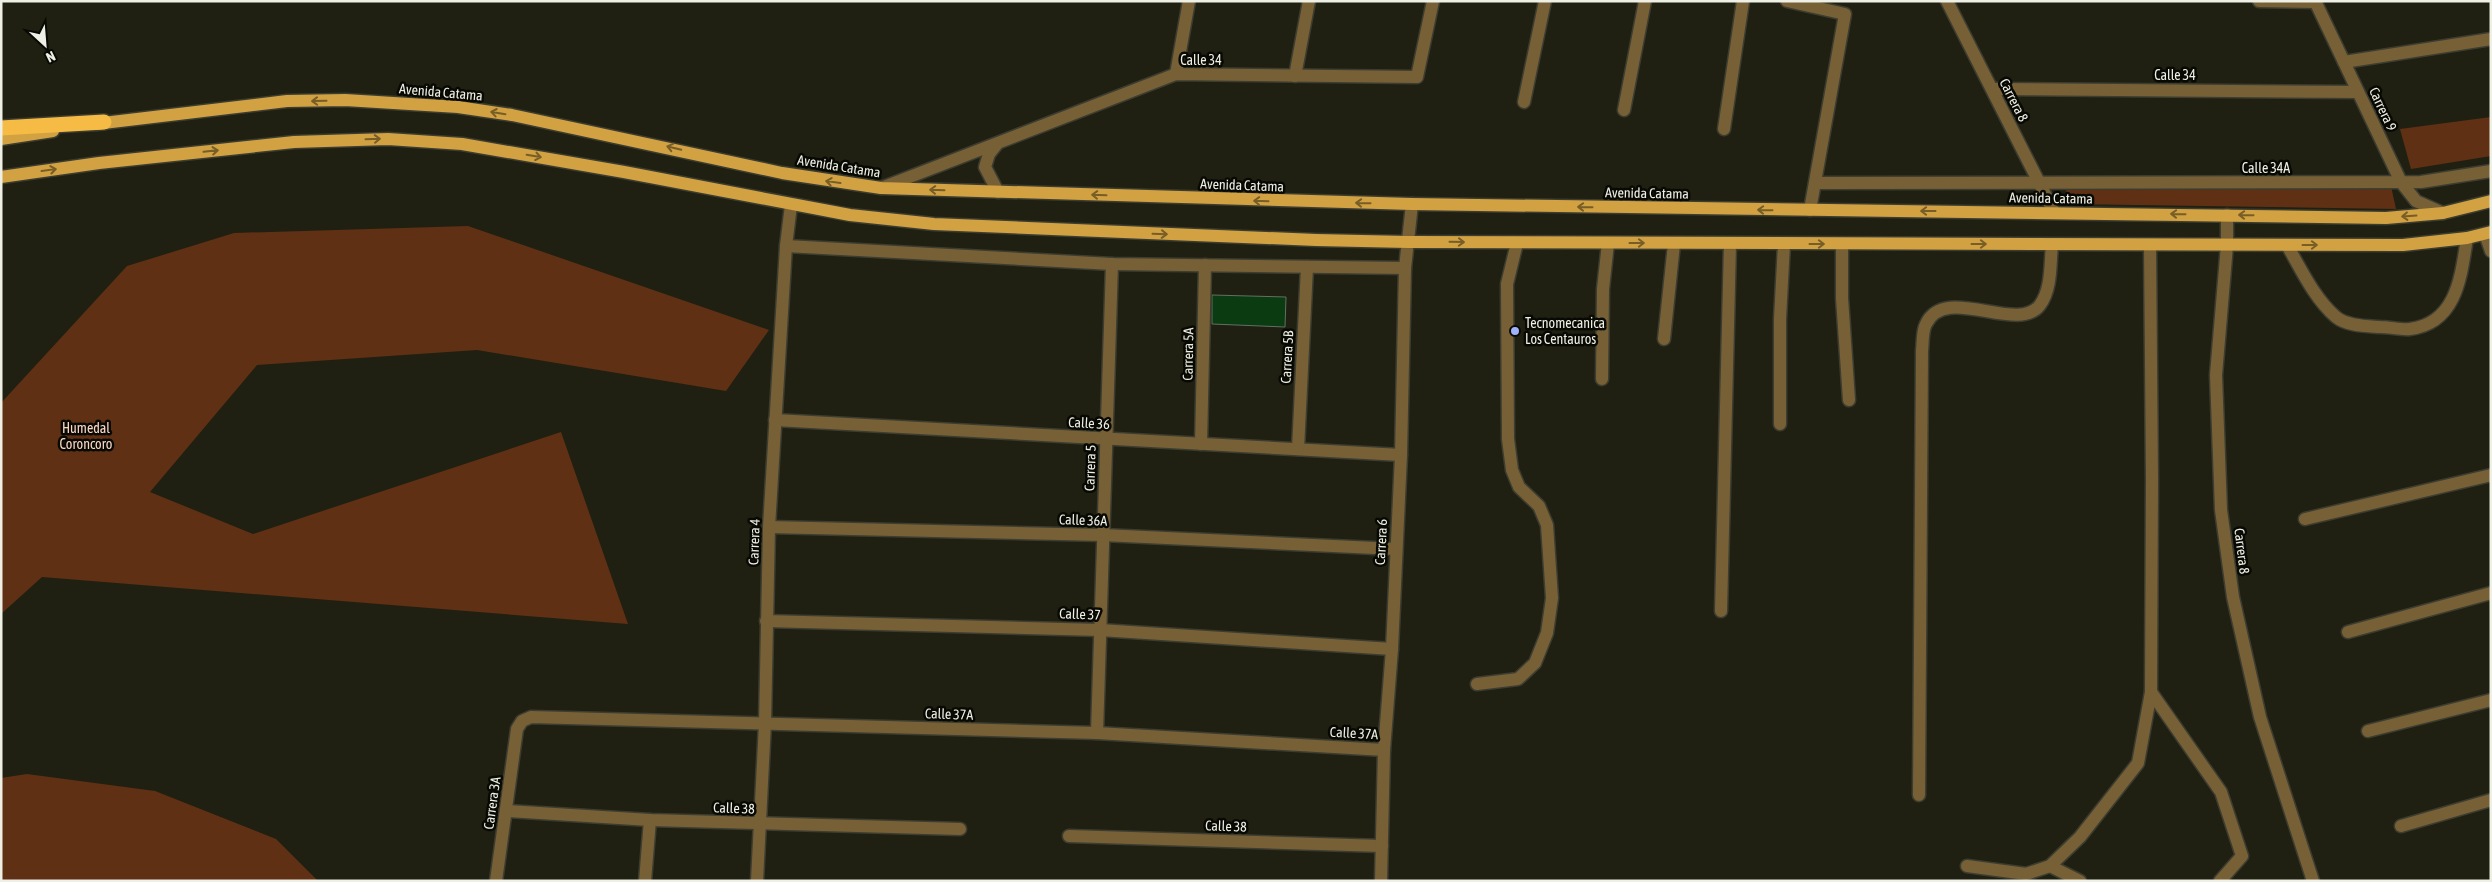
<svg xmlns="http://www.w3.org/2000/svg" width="2492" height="882" viewBox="0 0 2492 882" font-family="'Asap Condensed',sans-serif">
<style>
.green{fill:#5f3014}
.building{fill:#0a3b11;stroke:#637063}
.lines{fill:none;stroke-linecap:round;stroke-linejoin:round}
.minor-casing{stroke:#3c3d30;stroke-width:15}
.major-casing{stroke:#3c3d30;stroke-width:15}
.highway-casing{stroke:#3c3d30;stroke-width:18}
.minor{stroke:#776036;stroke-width:12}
.major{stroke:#d1a142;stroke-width:12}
.highway{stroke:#f5bb44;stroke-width:15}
.oneway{stroke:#775d26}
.poi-dot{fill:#9fb3fd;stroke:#090904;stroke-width:2}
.labels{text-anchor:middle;stroke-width:5;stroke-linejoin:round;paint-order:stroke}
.street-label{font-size:14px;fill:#eeefe5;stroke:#090904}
.poi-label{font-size:14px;fill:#eeefe5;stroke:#090904;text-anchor:start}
.park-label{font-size:14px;fill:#fad7c5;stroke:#090904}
</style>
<rect width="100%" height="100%" fill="#1f2012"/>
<g class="green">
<polygon points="2491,117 2491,156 2411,169 2400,129"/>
<polygon points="2066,184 2391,186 2396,209 2067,204"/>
<polygon points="468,226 769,330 726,391 477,350 257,365 150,492 253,534 561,432 628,624 42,577 1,614 1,403 127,266 234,233"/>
<polygon points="27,774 155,791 276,839 318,881 1,881 1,778"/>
</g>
<polygon class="building" points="1212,295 1286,297 1285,327 1212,324"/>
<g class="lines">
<defs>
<g id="minor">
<polyline points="1787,1 1845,14 1810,210"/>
<polyline points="1947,1 2054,212"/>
<polyline points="2259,1 2315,2"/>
<polyline points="2315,1 2401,182 2416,201 2443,213"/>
<polyline points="2344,62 2491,39"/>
<polyline points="1176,74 1189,1"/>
<polyline points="1295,76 1309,1"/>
<polyline points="1992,89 2358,92"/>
<polyline points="1524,102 1545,1"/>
<polyline points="1624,110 1645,1"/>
<polyline points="1724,129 1743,1"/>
<polyline points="997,144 989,154 985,167 998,192"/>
<polyline points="1815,183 2421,182 2491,171"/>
<polyline points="881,188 1176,74 1417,77 1433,1"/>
<polyline points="2227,215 2227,245 2216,375 2221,510 2233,597 2260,717 2313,881"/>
<polyline points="2485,234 2491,251"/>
<polyline points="1842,244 1842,298 1849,400"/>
<path d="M2287,245C2301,269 2314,298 2336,317C2347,326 2366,326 2380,327C2390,327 2401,330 2410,329C2457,323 2461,276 2467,238"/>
<polyline points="786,246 1112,264 1405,268"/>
<polyline points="1664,339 1674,244"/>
<polyline points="1602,379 1603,289 1608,243"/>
<polyline points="775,420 1401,455"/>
<polyline points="1780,424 1780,319 1784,244"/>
<polyline points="1201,444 1205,265"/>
<polyline points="1298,449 1307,267"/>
<polyline points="2305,519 2491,475"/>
<polyline points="769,527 1103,535 1396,549"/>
<polyline points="1721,611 1730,244"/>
<polyline points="766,621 1100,630 1392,649"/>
<polyline points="2348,632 2491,593"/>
<polyline points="1477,684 1518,679 1535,663 1547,633 1552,598 1547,525 1539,506 1519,487 1512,470 1508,439 1507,284 1517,243"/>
<polyline points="2151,692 2221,792 2242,856 2220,881"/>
<polyline points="2368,731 2491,700"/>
<polyline points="1097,733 1112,264"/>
<path d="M1919,795L1922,351C1923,343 1922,331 1926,324C1945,283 2018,335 2040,305C2052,289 2050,263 2052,245"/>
<polyline points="507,811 650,820 960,829"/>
<polyline points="2401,826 2491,800"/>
<polyline points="1069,836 1382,846"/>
<polyline points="1967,866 2026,874 2050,866 2080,837 2138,763 2151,692 2152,479 2150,245"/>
<polyline points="2050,866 2080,881"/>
<polyline points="496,881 517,729 522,721 531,717 1097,733 1384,750"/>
<polyline points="645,881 650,820"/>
<polyline points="757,881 765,723 769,527 786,246 791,205"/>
<polyline points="1381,881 1384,750 1392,649 1401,455 1405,268 1412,204"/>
</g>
<g id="major">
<polyline points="95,124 287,101 345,100 458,107 512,115 782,173 881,188 1412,204 2386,218 2443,213 2491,201"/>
<polyline points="1,139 53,131"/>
<polyline points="1,177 99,163 294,142 388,139 462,144 624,172 850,215 934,224 1316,240 1408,242 2403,245 2467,238 2491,232"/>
</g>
<polyline id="highway" points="1,128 104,122"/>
</defs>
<use href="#minor" class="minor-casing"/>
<use href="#major" class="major-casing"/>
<use href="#highway" class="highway-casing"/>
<use href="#minor" class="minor"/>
<use href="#major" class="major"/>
<use href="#highway" class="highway"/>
</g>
<defs><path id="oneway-shaft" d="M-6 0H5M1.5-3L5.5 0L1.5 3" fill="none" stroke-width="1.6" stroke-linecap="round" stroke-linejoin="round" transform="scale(1.25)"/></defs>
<g class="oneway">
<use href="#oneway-shaft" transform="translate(319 101) rotate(179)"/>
<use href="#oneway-shaft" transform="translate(498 113) rotate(-171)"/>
<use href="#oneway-shaft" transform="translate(373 139) rotate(-2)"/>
<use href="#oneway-shaft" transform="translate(674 148) rotate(-166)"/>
<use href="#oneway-shaft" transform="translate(211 151) rotate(-6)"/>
<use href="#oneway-shaft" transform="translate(534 156) rotate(10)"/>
<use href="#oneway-shaft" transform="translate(49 170) rotate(-8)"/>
<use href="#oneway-shaft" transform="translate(833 182) rotate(-172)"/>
<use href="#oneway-shaft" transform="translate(937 190) rotate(-178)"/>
<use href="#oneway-shaft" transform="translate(1099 195) rotate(-178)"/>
<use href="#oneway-shaft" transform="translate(1261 201) rotate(-178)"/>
<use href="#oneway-shaft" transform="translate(1363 203) rotate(-179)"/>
<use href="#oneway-shaft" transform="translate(1585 207) rotate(-179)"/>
<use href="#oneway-shaft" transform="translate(1765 210) rotate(-179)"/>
<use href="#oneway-shaft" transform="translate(1928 211) rotate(-180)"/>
<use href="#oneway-shaft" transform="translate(2178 214) rotate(-179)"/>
<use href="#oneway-shaft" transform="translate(2246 215) rotate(-179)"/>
<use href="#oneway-shaft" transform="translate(2409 216) rotate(176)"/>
<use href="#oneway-shaft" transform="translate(1160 234) rotate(2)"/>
<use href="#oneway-shaft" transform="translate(1457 242) rotate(1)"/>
<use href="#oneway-shaft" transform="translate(1637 243)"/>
<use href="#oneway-shaft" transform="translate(1817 244)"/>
<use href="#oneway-shaft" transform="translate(1979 244)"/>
<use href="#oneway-shaft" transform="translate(2310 245)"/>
</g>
<circle class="poi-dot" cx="1515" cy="331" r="5"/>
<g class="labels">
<g class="street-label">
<text x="1201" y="65">Calle 34</text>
<text x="2175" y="80">Calle 34</text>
<text transform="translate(441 92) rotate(5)" y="5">Avenida Catama</text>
<text transform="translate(2014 100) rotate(63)" y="5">Carrera 8</text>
<text transform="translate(2383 109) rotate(65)" y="5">Carrera 9</text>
<text transform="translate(839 166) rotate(9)" y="5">Avenida Catama</text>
<text x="2266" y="173">Calle 34A</text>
<text transform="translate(1242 185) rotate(2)" y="5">Avenida Catama</text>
<text transform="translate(1647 193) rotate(1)" y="5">Avenida Catama</text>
<text transform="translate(2051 198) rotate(1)" y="5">Avenida Catama</text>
<text transform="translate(1188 354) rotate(-89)" y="5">Carrera 5A</text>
<text transform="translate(1287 357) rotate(-87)" y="5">Carrera 5B</text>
<text transform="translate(1089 423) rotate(3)" y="5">Calle 36</text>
<text transform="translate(1090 468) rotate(-88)" y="5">Carrera 5</text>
<text transform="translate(1083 520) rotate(2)" y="5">Calle 36A</text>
<text transform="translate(754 542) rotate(-88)" y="5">Carrera 4</text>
<text transform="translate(1381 542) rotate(-87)" y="5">Carrera 6</text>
<text transform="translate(2242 551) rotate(83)" y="5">Carrera 8</text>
<text transform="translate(1080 614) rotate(2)" y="5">Calle 37</text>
<text transform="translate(949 714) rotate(2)" y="5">Calle 37A</text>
<text transform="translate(1354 733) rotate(3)" y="5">Calle 37A</text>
<text transform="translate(492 803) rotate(-82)" y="5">Carrera 3A</text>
<text transform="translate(734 808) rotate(2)" y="5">Calle 38</text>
<text transform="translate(1226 826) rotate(2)" y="5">Calle 38</text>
</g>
<g class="poi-label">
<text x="1525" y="328">Tecnomecanica<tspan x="1525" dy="16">Los Centauros</tspan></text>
</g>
<g class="park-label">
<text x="86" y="433">Humedal<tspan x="86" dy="16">Coroncoro</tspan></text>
</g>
</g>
<rect width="2492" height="882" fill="none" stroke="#eeefe5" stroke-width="5"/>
<g transform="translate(45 45) rotate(154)" stroke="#090904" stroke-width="4" paint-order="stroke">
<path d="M0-4L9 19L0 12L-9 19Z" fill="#eeefe5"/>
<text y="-8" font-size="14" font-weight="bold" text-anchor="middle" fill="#eeefe5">N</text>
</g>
</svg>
